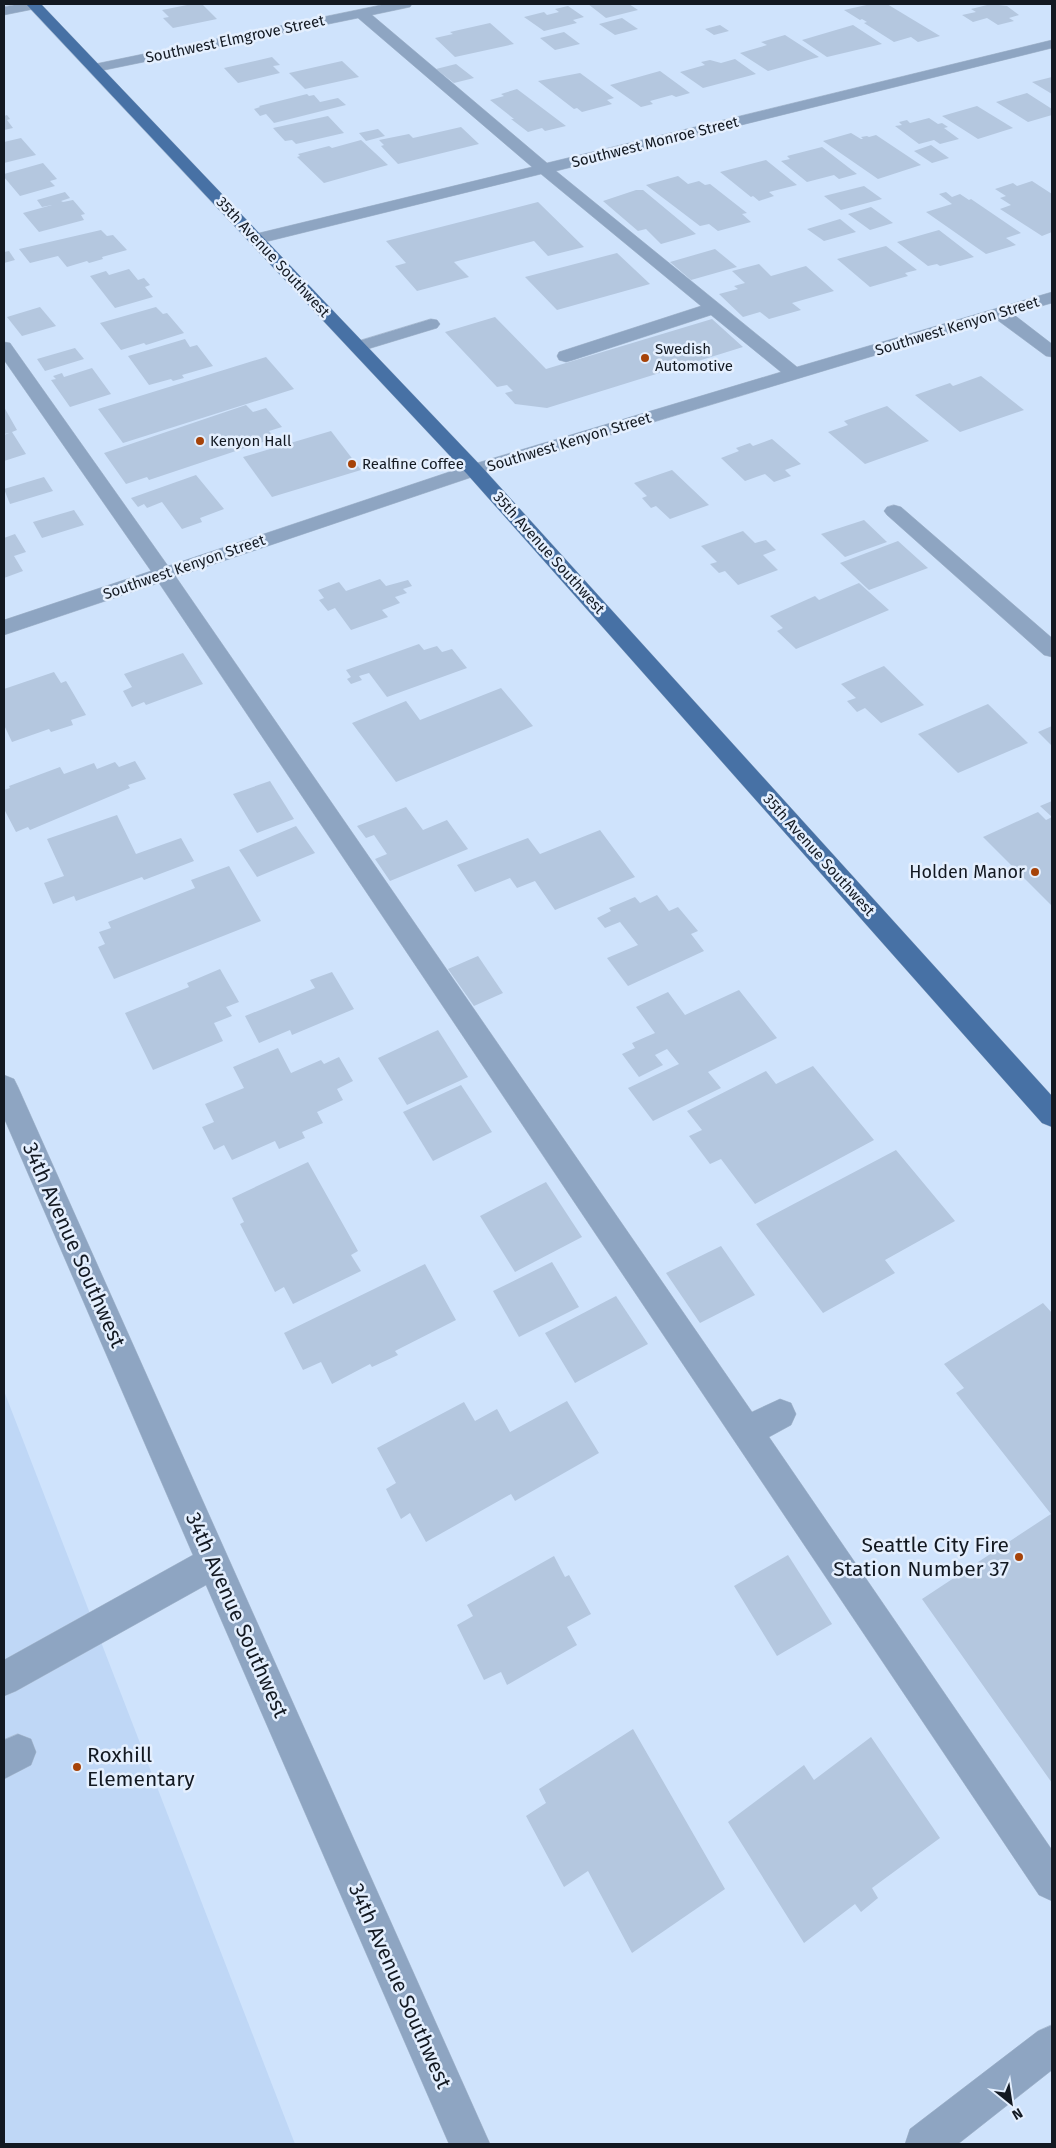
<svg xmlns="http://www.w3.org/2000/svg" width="1056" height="2148" viewBox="0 0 1056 2148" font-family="'Fira Sans',sans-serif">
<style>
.built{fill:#bfd7f6}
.building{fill:#b4c7df}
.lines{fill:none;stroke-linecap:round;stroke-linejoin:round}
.minor-casing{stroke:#adbfd5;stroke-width:1}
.major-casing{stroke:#adbfd5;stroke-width:1}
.minor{fill:#8ea5c2;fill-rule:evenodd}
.major{fill:#4771a5;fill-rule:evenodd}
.poi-dot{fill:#a64309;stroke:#e4effe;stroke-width:2}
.labels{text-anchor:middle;stroke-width:5;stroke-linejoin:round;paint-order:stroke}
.far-street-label{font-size:15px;fill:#131922;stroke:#e4effe}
.far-poi-label{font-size:15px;fill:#131922;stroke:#e4effe;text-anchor:start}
.poi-label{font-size:18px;fill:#131922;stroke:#e4effe;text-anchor:end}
.near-street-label{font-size:21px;fill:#131922;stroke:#e4effe}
.near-poi-label{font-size:21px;fill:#131922;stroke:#e4effe;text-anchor:end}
</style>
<rect width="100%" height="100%" fill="#cfe3fc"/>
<polygon class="built" points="4,1391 295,2144 4,2144"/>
<g class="building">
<polygon points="192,4 202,4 217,19 173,28 163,18 169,17 162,10"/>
<polygon points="588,4 629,4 638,10 606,18"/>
<polygon points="871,4 887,4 940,36 918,42 911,37 894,42 864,23 867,22 862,19 860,20 844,10"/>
<polygon points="991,4 1007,6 1019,15 1009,18 1014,21 998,25 987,18 973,22 962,15 976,12 971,9"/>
<polygon points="568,6 584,17 573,20 577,23 544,31 524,17 544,12 547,15 559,12 555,9"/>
<polygon points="622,18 638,29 615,35 599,24"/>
<polygon points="490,23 514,44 455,57 435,38 453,34 450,32"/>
<polygon points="720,25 729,31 714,35 705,29"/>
<polygon points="853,25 882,44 827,57 802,40"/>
<polygon points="564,32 580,44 555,50 540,38"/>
<polygon points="785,35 819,57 768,71 740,53 767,45 761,42"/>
<polygon points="272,57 280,65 273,66 280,73 238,83 224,68"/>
<polygon points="735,59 756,74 703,88 680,72 705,65 701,62 710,60 721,63"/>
<polygon points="342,61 359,77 305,89 289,73"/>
<polygon points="456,64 474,78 454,83 436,69"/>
<polygon points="660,71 690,93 676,97 672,95 650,101 653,104 641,107 610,85"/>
<polygon points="580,73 614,98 607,100 612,104 582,112 577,108 574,109 538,81"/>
<polygon points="1052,77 1052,94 1032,82"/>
<polygon points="517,89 566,126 545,131 542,128 528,132 511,119 514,119 490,100 504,96 501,94"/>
<polygon points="1027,93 1052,109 1052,115 1028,122 996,102"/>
<polygon points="307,94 309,96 314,95 320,102 338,98 346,105 274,123 266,114 260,116 254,109 260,107 259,106"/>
<polygon points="977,106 1013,128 978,139 942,116"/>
<polygon points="7,115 10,119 7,120 13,128 4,130 4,116"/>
<polygon points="328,116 344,133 296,144 292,140 285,141 273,128"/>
<polygon points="929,118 938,124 942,123 948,127 944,128 959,139 940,144 934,140 919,144 895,126 902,125 899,122 907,120 910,123"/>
<polygon points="461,127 479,144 398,164 381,146 384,145 379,140 409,134 413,138"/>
<polygon points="378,129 385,136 366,141 359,133"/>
<polygon points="851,133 861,139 863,139 861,137 867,136 869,137 876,135 921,165 878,179 823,141"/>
<polygon points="21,138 36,155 4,163 4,142"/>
<polygon points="361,140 388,165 324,183 297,157 300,156 298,154 329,146 332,148"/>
<polygon points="931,145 949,158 932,163 914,151"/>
<polygon points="822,147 857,174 839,179 834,175 807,182 781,161 790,159 787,156"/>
<polygon points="766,160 797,185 769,192 774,196 759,201 753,196 751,197 720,172"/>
<polygon points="43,163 57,179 50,181 55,186 20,196 4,177 4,174"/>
<polygon points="678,176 688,184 699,181 705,185 710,184 747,213 742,214 751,222 718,231 709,224 700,226 646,185"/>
<polygon points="1032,181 1052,194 1052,232 1042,236 1000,209 1011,205 1000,198 1006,196 995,189 1013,183 1017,186"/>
<polygon points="864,186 882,199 841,210 824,196"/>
<polygon points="636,190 643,190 696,234 661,244 646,229 638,231 603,201"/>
<polygon points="65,192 70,198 61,201 63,202 73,200 85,214 81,215 84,220 39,232 23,213 52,205 42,207 37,200"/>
<polygon points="946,192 952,197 960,194 969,200 971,199 1021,233 1006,238 1016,245 986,254 926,212 952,204 939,194"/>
<polygon points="538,202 584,247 548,256 534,241 454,262 469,277 417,291 395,266 406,263 386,241"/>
<polygon points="871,207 893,223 870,230 848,214"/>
<polygon points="840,219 856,232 824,241 807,229"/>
<polygon points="101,230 107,236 113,235 127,250 102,257 103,259 89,263 87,261 67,267 58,256 30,263 19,249"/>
<polygon points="939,230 974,257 940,266 937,264 928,266 897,242"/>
<polygon points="886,246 917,270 905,273 908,276 870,287 837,259"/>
<polygon points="715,249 737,267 691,280 670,262"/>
<polygon points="9,251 15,260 4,263 4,252"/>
<polygon points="617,253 650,284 557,310 525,277"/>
<polygon points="759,264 771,276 806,266 834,291 792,303 801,310 769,319 760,312 743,317 719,294 738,289 734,286 745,283 732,271"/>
<polygon points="129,269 138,280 144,278 150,285 145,287 153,297 115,308 90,276 106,271 109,275"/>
<polygon points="40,307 56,326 22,336 7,317"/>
<polygon points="156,307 163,314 167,313 184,333 146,345 144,343 121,350 100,323"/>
<polygon points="495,317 546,369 712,319 743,347 547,408 515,404 505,393 513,391 507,385 497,387 445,332"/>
<polygon points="185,339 190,347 197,345 213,366 182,375 184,378 173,381 171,379 149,385 128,356"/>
<polygon points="75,348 84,359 45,371 37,359"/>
<polygon points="266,357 294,389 123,443 98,409"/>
<polygon points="92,368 111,394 70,407 51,380 56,379 53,376 62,373 64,377"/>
<polygon points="981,376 1024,410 960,432 915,395 950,383 953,386"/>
<polygon points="246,405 253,412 266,408 282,427 269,431 275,438 149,480 147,477 126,484 104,453"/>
<polygon points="887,406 929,441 865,464 828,432 848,425 844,421"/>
<polygon points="4,407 17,430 12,432 26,454 4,461 4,435 9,433 4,434"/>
<polygon points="331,431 361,470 272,497 243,457"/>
<polygon points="772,439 801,464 785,470 791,476 774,482 765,474 745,481 721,458 739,451 736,448 750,443 753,446"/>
<polygon points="672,470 709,505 670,519 656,506 651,508 642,498 647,496 634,483"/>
<polygon points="196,475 224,509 200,518 202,522 182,529 162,502 147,508 144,504 138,507 131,498"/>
<polygon points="44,477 53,491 10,504 4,489"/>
<polygon points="74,510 84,525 42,538 33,522"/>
<polygon points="864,520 887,542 845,557 821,534"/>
<polygon points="743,531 755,543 766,540 776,550 763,555 778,570 738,585 725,571 719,573 710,564 717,562 701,546"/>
<polygon points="15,534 26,552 14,556 23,571 4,578 4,538"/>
<polygon points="898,541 928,568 869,590 840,563"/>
<polygon points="380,579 386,586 408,580 412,586 403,589 407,593 395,597 400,603 382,610 388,617 351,630 335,608 328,611 319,600 324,598 318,590 339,582 346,591"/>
<polygon points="859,583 889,610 796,649 777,631 783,628 770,616 815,596 819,600"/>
<polygon points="419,644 424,650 437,646 442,652 452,649 467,668 387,697 369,673 359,676 362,680 351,684 347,679 351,677 346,670"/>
<polygon points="183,653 203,684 146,705 144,702 132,707 123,691 132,687 124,674"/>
<polygon points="884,666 924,705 881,723 865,708 857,712 847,701 856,698 841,684"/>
<polygon points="54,672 61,683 66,681 86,715 71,720 73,725 51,732 49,729 12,742 4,725 4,689"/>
<polygon points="501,688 533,726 396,782 352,723 406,701 420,720"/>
<polygon points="988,704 1028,743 958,773 918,734"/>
<polygon points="1052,726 1052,746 1038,732"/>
<polygon points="135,761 146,779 128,785 130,788 30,830 28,827 16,832 4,809 4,790 10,788 9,786 60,767 64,774 94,763 97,769 115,762 119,767"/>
<polygon points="270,781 294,819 257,833 233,794"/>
<polygon points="1052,801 1052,906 983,837 1038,812 1046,820 1052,817 1040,806"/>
<polygon points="406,807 423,830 447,820 468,849 390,881 375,859 387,854 374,835 366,838 357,826"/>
<polygon points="117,815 136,854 181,838 194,861 144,880 142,877 76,901 74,896 53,904 44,883 64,876 47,839"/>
<polygon points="296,826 315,853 257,877 239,850"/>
<polygon points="600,830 635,877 555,910 535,881 517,888 510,878 475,892 457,865 528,838 540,854"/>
<polygon points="229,866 261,921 114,979 98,947 105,944 99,932 111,928 108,922 195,888 191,880"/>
<polygon points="657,895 669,911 678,907 698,931 691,934 704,951 628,986 607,958 638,945 620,922 605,928 597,918 611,911 609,908 635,897 640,903"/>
<polygon points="478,956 503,993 474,1006 448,969"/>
<polygon points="220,969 239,1002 226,1007 232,1016 214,1023 223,1041 153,1070 125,1013 189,987 187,983"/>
<polygon points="332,972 354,1009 292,1035 290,1030 259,1043 245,1016 315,988 310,980"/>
<polygon points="739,990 777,1038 708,1072 721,1088 653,1121 628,1088 679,1064 667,1049 655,1055 663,1065 639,1077 622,1054 635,1048 632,1043 655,1033 636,1007 668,992 685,1015"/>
<polygon points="438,1030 468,1077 407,1105 378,1058"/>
<polygon points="278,1048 291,1073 321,1060 324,1064 339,1057 353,1081 337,1089 343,1100 317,1112 323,1123 302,1132 305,1138 279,1149 275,1141 232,1160 224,1145 214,1150 202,1127 214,1122 205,1104 244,1088 233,1067"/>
<polygon points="813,1066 874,1140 755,1204 721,1159 710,1164 689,1136 702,1130 687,1111 766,1071 776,1084"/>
<polygon points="461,1085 492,1132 433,1161 403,1112"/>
<polygon points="896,1150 955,1221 885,1260 895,1273 823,1313 756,1224"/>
<polygon points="308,1162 358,1251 351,1255 361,1271 293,1304 284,1287 275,1292 240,1224 244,1222 232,1198"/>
<polygon points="546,1182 582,1237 515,1272 480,1216"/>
<polygon points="721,1246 755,1295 700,1323 666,1273"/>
<polygon points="552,1262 579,1307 519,1337 493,1291"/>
<polygon points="425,1264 456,1320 395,1351 398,1355 372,1367 370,1364 332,1384 321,1362 303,1370 284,1333"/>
<polygon points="616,1296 648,1344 575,1383 545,1333"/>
<polygon points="1043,1303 1052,1313 1052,1783 922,1599 1051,1514 956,1393 964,1388 944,1364"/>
<polygon points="567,1401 599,1453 515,1501 511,1494 426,1542 410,1513 401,1519 386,1489 396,1483 377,1448 464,1402 475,1421 497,1409 510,1432"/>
<polygon points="788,1555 832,1624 777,1656 734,1586"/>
<polygon points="554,1556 565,1577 569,1575 591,1614 567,1627 577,1645 507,1685 501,1672 484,1680 457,1625 473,1616 467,1605"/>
<polygon points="633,1729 725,1889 632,1953 588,1871 564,1887 526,1816 546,1803 539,1789"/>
<polygon points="871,1737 940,1838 872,1888 878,1898 861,1912 855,1904 804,1943 728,1822 804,1765 814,1780"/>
</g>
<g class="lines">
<defs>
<g id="minor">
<polygon points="19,4 40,4 41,5 39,8 4,15 4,7"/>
<polygon points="386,4 412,4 410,7 372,15 547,163 1052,40 1052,48 556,171 797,367 1052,292 1052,303 1013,314 1052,344 1052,357 1046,356 996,319 481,474 176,577 752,1412 780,1399 791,1403 796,1414 791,1425 769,1437 1052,1850 1052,1901 1039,1895 159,583 4,635 4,620 151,571 4,360 4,342 10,343 168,566 467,466 781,372 711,315 573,360 566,362 559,360 557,356 559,352 701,306 541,174 257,244 251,243 249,239 251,235 532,167 358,18 95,72 90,71 88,68 90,65 95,64"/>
<polygon points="431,319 437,320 440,324 437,328 358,352 352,351 349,347 352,343"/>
<polygon points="894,505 901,507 1052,638 1052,657 1044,655 887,515 884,511 887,507"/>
<polygon points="4,1075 14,1079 18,1087 490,2144 449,2144 206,1585 16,1691 4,1696 4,1660 193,1555 4,1118"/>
<polygon points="18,1734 31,1739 36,1752 31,1765 4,1779 4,1740"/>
<polygon points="1052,2025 1052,2070 958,2144 905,2144 910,2129 1038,2031"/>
</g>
<polygon id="major" points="26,4 41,4 481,466 1052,1096 1052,1127 1042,1123 467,474"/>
</defs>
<use href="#minor" class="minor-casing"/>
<use href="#major" class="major-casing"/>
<use href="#minor" class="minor"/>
<use href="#major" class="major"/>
</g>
<g class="poi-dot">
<circle cx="645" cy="358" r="5"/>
<circle cx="200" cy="441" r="5"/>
<circle cx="352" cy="464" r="5"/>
<circle cx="1035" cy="872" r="5"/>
<circle cx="1019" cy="1557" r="5"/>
<circle cx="77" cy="1767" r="5"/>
</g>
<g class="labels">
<g class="far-street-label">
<text transform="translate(235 39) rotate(-12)" y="5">Southwest Elmgrove Street</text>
<text transform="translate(655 142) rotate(-14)" y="5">Southwest Monroe Street</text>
<text transform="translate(273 257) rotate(47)" y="5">35th Avenue Southwest</text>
<text transform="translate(957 326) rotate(-17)" y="5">Southwest Kenyon Street</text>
<text transform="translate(569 442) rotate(-17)" y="5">Southwest Kenyon Street</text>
<text transform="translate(549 553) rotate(48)" y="5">35th Avenue Southwest</text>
<text transform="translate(184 567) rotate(-19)" y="5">Southwest Kenyon Street</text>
<text transform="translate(819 855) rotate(48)" y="5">35th Avenue Southwest</text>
</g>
<g class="far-poi-label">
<text x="655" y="354">Swedish<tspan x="655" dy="17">Automotive</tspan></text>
<text x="210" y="446">Kenyon Hall</text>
<text x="362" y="469">Realfine Coffee</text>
</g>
<g class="poi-label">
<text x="1025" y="878">Holden Manor</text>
</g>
<g class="near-street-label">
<text transform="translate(74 1245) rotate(66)" y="7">34th Avenue Southwest</text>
<text transform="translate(237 1615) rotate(66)" y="7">34th Avenue Southwest</text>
<text transform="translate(400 1986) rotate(66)" y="7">34th Avenue Southwest</text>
</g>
<g class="near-poi-label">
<text x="1009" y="1552">Seattle City Fire<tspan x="1009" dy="24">Station Number 37</tspan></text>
<text x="87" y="1762" text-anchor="start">Roxhill<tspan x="87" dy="24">Elementary</tspan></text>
</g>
</g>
<rect width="1056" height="2148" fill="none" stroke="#131922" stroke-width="10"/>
<g transform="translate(1011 2103) rotate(150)" stroke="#e4effe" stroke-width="4" paint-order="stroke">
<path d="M0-4L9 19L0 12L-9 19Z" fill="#131922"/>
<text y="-8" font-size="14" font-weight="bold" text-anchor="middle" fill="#131922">N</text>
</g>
</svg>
